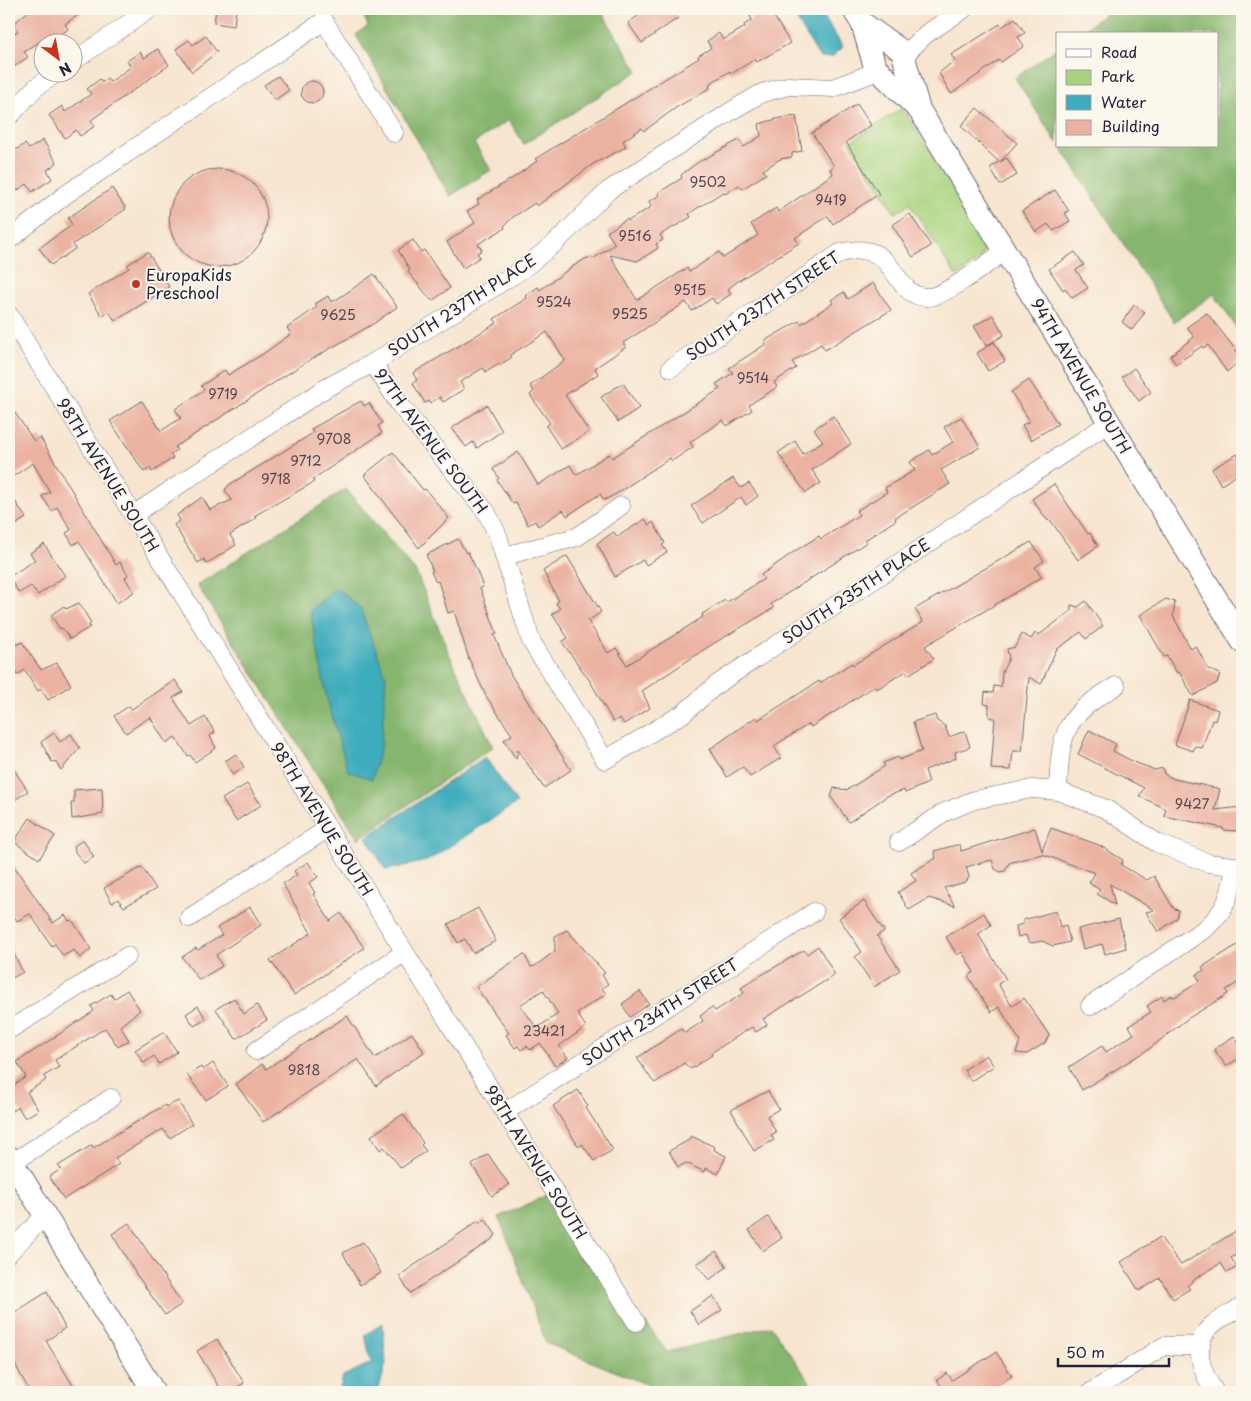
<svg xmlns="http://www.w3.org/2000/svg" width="1251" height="1401" viewBox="0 0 1251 1401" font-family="'Playpen Sans',sans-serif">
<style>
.green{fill:#a8d37e;stroke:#657a5c}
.forest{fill:#86b56d;stroke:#546c54}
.water{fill:#3eacbc;stroke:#30677c}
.building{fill:#ebb2a1;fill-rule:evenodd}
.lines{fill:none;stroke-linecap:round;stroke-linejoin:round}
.minor-casing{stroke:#6d666f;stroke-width:19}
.tertiary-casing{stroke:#6d666f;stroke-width:24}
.minor{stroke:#fff;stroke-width:18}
.tertiary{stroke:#fff;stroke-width:22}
.poi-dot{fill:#c8321e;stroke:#fbf7ec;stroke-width:2}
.labels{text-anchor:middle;stroke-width:4;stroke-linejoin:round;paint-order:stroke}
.number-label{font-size:14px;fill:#544654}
.poi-label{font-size:16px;fill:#22223b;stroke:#fbf7ec;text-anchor:start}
.street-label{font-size:16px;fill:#22223b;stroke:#fbf7ec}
</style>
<rect width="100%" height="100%" fill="#fbf7ec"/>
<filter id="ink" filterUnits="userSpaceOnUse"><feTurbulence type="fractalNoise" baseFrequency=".02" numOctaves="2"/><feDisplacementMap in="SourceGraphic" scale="10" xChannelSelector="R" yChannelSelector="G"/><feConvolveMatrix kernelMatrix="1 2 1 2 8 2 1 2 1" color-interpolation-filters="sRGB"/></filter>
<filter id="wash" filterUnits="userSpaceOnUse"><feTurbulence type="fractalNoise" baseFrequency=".0096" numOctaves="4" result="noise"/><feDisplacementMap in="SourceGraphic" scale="20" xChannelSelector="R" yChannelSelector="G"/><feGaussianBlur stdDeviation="1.12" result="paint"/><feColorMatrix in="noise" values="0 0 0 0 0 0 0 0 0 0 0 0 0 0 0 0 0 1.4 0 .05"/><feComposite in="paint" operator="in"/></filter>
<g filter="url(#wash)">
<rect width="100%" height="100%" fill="#f7e5cf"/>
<path class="green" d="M902,108L984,235C989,258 973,265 956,276L910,204L895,213L850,142Z"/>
<g class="forest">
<polygon points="361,9 600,9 638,71 524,144 509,120 474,143 491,170 450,196 356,35 368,26"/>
<polygon points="1112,9 1242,9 1242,336 1214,294 1174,322 1060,146 1217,146 1217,34 1077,34"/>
<polygon points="1057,48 1057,143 1015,78"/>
<polygon points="346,489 416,572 451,658 493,747 358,839 197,585"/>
<polygon points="555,1192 636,1322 646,1323 667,1352 771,1326 817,1392 665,1392 546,1343 499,1217"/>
</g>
<g class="water">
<polygon points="790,9 819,9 843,47 832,57 820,58"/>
<polygon points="336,587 360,608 386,677 381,745 372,779 348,771 327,699 310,611"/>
<polygon points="485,757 517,803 427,861 386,870 366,837"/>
<polygon points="383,1323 386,1364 378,1392 339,1392 343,1376 371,1363 365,1335"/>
</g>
<g id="blocks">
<g class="building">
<polygon points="31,9 87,9 65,24 68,29 54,39 51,34 24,52 28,57 15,66 9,56 9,37 18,31 13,24"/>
<polygon points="216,9 236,9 234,26 214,23"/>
<polygon points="639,9 672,9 678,18 642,43 628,23 642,13"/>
<polygon points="761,10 763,14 770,10 790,43 757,62 755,59 731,74 730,71 709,84 710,88 677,107 644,131 642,128 623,141 626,147 593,164 537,206 535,203 513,217 504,226 505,228 478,244 482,250 477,253 480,257 463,268 447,242 475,223 467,211 479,204 477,200 516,176 537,161 535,159 699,58 698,56 711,48 707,41 719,33 723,40 745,27 744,25 752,20 750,16"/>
<polygon points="1015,18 1025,33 1018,37 1024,46 1001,62 999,60 951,94 939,73 955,60 951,55 1000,24 1002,27"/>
<polygon points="206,36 217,52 192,72 176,49 189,40 193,45"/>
<polygon points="158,49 169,65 91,120 95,126 80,136 76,130 65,138 49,115 62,106 65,112 91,94 87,89 100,79 102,82 107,78 110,82 131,67 127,61 140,52 144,58"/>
<polygon points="278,76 289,90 275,100 264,85"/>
<circle cx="312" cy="92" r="11"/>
<polygon points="857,104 871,125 846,142 879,194 833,224 828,216 795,238 799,243 738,281 728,289 731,294 716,304 712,298 692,311 686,302 623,343 626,347 595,368 598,374 565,395 589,432 561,449 546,426 550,423 530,395 534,391 530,386 565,360 547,332 510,355 512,357 500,365 499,364 486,372 483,368 460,382 464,389 443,402 440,397 430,403 429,401 425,403 414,385 413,383 417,380 413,373 497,323 494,319 527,298 525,296 538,287 540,290 572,267 585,259 592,257 593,259 615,244 607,232 627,219 628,221 651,207 649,201 660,195 658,193 682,178 681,175 697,163 739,140 744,147 761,136 759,124 780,118 796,116 802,151 792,153 792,157 780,159 763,170 766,174 742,189 739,185 725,194 723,192 696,209 689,214 691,217 660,235 663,240 656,244 658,248 644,257 637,261 610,255 637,300 687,268 689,272 719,252 723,258 758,235 751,224 776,208 778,212 833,174 830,169 834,166 812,133"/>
<polygon points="977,108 1017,143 1000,162 1007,158 1017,175 1000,185 990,168 999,162 961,126"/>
<polygon points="43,140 57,163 47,170 52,179 32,192 27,184 9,196 9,154 25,144 29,149"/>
<circle cx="218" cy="218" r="49"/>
<polygon points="112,188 126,209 73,244 75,249 51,265 39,248 72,225 68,218"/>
<polygon points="1055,190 1069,211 1065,213 1070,221 1053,231 1048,224 1036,232 1022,211"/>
<polygon points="910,214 931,246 913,257 892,225"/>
<polygon points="413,240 421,252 424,250 450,288 432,301 408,272 410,270 398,250"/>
<polygon points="148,252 169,287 115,321 109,311 102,316 88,294 129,268 127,265"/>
<polygon points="1075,252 1084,265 1076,270 1088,288 1072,298 1065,288 1063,290 1049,269"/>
<polygon points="374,274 397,307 373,324 303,364 175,447 177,450 170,455 173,458 152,472 150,468 144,472 110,421 142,401 161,431 181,418 175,409 204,390 201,386 225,370 228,375 263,354 291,334 287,328 317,307 315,304 328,296 331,302 339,298"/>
<polygon points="873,283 891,310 825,350 821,344 792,362 796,368 774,382 777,387 749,405 752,410 727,426 723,420 690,442 693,447 672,461 670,458 616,494 604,500 600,494 567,516 563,510 538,526 535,521 528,525 516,503 513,504 497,480 499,478 493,469 518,452 538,485 570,465 576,475 609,454 612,458 720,389 716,384 733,373 729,368 766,344 764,341 799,321 801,324 833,303 831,300 844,292 848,299"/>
<polygon points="1134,305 1145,312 1132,330 1122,322"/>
<polygon points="1207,313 1242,358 1227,372 1208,345 1203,348 1202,346 1176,364 1170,356 1194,337 1187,327"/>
<polygon points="993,315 1004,335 986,346 974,326"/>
<polygon points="994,342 1005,361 988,371 977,353"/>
<polygon points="1134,368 1151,392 1139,401 1122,377"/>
<polygon points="1029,380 1058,424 1031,440 1022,425 1030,421 1011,392"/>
<polygon points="623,383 639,408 618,422 601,397"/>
<polygon points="361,401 364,406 369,403 382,423 378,426 382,433 313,479 314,482 254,516 256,518 230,535 236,545 206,564 204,559 198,563 174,525 180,520 177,515 202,497 210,510 232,500 225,490 229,485 313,433 311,429"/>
<polygon points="9,404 34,441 40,437 116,565 120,562 128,575 125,578 134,592 117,603 79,541 73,545 66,533 71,530 57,507 52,511 42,496 50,492 33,463 9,479"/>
<polygon points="487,405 502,431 477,448 473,442 466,447 452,428"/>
<polygon points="833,416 851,444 812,470 821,483 806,493 778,453 795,441 803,454 823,441 814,429"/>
<polygon points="961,417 980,447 941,470 950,484 895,518 896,520 865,540 867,542 771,604 774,608 711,645 642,691 650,708 624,724 620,718 613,722 590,681 562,642 568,638 552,614 560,609 556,603 559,601 543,571 567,556 601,612 588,621 608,653 616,648 627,665 703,617 702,614 725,600 727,602 764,579 761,575 795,551 819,536 821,539 859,515 856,511 887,492 885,488 915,470 910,462 929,450 932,455 953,442 944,427"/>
<polygon points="393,452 423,490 425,489 449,518 419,548 364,475"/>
<polygon points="1237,454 1242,463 1242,472 1221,485 1212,469"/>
<polygon points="733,478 741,488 749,483 758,496 746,505 741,497 703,523 691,506"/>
<polygon points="1054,484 1088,534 1090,533 1098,546 1078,560 1051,521 1047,520 1032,499"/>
<polygon points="9,492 26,518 9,529"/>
<polygon points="645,519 649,525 653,522 665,543 662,545 667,552 646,565 643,560 615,577 597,543 614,532 617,537"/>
<polygon points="458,539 466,553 468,552 477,571 483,587 480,588 497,634 494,635 511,675 571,770 544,788 518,750 516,759 504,740 512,735 486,696 469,659 454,611 448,613 438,581 436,582 431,572 433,571 426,555"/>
<polygon points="1031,542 1044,561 1035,567 1042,577 925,646 934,659 908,675 906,671 877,689 875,686 811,727 809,724 774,746 781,758 750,777 743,767 727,777 710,749 756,717 758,720 819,681 820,683 852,663 853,665 923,622 915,609"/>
<polygon points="44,544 65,576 38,595 31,586 19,593 9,577 35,560 30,553"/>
<polygon points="1166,599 1175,602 1173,616 1191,649 1196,646 1208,669 1220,674 1217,683 1193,696 1179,672 1177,673 1167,656 1164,657 1140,615"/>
<polygon points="1086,601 1103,626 1086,639 1081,632 1056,650 1041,684 1029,677 1022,751 1013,751 1011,770 991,769 995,718 989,717 989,705 984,704 985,692 993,693 994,686 1001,687 1002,672 1009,658 1007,649 1015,647 1022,634 1031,639 1035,633 1039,635 1071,611 1071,605 1078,607"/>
<polygon points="79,603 91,623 89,625 90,627 70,639 62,628 60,629 51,615 64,606 66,609"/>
<polygon points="9,634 17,645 22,642 41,670 57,663 71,685 48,700 41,689 38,691 25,670 17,675 15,671 9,675"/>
<polygon points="175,680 183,692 173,698 191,726 205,717 215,732 210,736 216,748 195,762 190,755 188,756 175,737 166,743 150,717 126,733 114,716 129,706 132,709"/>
<polygon points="1190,700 1218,710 1215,721 1212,720 1202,748 1195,746 1193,751 1175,745"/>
<polygon points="935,715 937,721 945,726 949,737 965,731 970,747 955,752 956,758 925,770 929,782 926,784 905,793 904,790 887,796 849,822 831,797 834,788 847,790 885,766 883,763 898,757 899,760 922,751 913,722"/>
<polygon points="1089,730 1116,744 1113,751 1134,762 1155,770 1163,768 1164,774 1174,779 1220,789 1215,810 1242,807 1242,828 1236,831 1223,830 1223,828 1164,816 1166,809 1139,796 1144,788 1078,754"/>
<polygon points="54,733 60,742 71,734 80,748 61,770 55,761 52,762 41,742"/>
<polygon points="236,754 244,767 233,775 225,761"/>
<polygon points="9,762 28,791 9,804"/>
<polygon points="247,784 261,805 236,821 222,799"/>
<polygon points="102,788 103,814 72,819 71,803 74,803 74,790"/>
<polygon points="30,818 55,836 39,859 14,842"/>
<polygon points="1035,828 1042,851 1051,828 1099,845 1123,860 1121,865 1147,880 1154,876 1174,909 1179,910 1177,918 1158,932 1146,912 1154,910 1110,884 1115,905 1097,894 1100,890 1089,883 1095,873 1042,854 1009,863 1005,871 1000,872 995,869 992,860 966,867 969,877 966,882 944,888 955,906 929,898 909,910 898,892 916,881 911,873 936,858 934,851 956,845 960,845 961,851"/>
<polygon points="83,840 94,857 84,863 75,852 74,846"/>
<polygon points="9,859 53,923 65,915 69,921 72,920 91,949 80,958 74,950 63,956 55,944 52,946 30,914 17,921 9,908 9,905 13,903 12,899 9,903"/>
<polygon points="308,862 318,877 309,883 315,893 313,894 330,921 341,913 364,948 294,995 270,960 311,933 283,884 297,875 294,871"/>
<polygon points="142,867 156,889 124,907 118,899 112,903 104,888"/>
<polygon points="864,901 884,931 877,936 900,970 874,987 855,957 862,952 839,918"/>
<polygon points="250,907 261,925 216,955 222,966 199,980 182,957 196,948 198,950 222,935 217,928"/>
<polygon points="478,908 496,941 473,953 465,939 458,943 448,924"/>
<polygon points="1056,911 1060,927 1066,925 1070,942 1053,946 1042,941 1032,943 1028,941 1026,935 1018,937 1016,926 1023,924 1023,920"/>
<polygon points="984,913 991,925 978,934 1006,979 998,984 1012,1006 1024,998 1049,1035 1045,1043 1027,1054 1016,1053 1020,1041 999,1007 991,1012 968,976 974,972 962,952 957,955 946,937"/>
<polygon points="1119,919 1126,948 1105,954 1102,944 1083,949 1078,929"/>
<path d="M567,930L605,973L602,975L608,984L602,988L606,994L577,1013L586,1027L559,1046L568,1058L555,1066L540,1043L530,1050L527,1046L521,1050L518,1046L515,1048L506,1035L509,1033L476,987L524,954L531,967L535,966L555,951V936ZM543,990L558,1014L537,1028L520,1005Z"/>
<polygon points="1242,942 1242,980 1226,990 1228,994 1187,1019 1149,1049 1082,1090 1069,1067 1102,1046 1106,1052 1134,1034 1129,1026 1151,1012 1147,1006 1162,996 1164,1000 1171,995 1172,997 1177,996 1200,981 1196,975 1204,970 1202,967"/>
<polygon points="9,945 23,972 9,980"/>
<polygon points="818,946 835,975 763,1019 767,1025 756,1032 752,1027 711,1053 712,1055 691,1069 684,1063 655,1083 652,1080 637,1058 681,1029 685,1033 703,1021 700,1016 712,1007 715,1011 744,993 741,988 753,980 804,950 807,954"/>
<polygon points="127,990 140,1010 120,1026 129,1040 118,1047 105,1028 55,1060 59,1067 44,1076 46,1080 27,1092 38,1110 25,1118 18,1107 9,1113 9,1088 26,1077 17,1062 94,1011 91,1006 111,994 114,999"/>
<polygon points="640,991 649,1004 630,1017 622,1004"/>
<polygon points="234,998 244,1014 257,1005 267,1020 236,1039 216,1009"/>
<polygon points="198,1006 206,1019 194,1026 186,1014"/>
<polygon points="347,1016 375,1058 412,1033 424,1052 376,1086 358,1059 263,1122 236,1084 262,1064 266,1069"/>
<polygon points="164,1032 177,1052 159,1064 154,1056 144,1063 135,1050"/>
<polygon points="1234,1036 1242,1048 1242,1057 1226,1066 1214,1049"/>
<polygon points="986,1055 994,1066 971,1081 964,1070"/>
<polygon points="213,1063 228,1086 206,1100 187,1075 201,1067 203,1070"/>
<polygon points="578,1090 588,1106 586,1108 613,1150 594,1161 582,1144 579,1147 553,1106"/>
<polygon points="768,1091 779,1109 767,1116 776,1132 771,1135 774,1140 754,1151 731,1110"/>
<polygon points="178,1101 192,1124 170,1138 163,1129 115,1158 119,1164 64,1199 49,1177 61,1169 58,1166 92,1145 93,1148 165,1105 166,1107"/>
<polygon points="403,1114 423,1143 421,1145 426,1151 401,1168 384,1147 380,1150 371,1136"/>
<polygon points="691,1136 715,1147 714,1150 726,1156 718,1174 706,1168 705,1172 686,1163 678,1167 669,1151 689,1140"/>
<polygon points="488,1154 509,1185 492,1196 472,1165"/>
<polygon points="768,1217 782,1238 763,1251 749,1230"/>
<polygon points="485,1219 496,1235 491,1240 410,1293 399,1276 478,1221 479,1223"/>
<polygon points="129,1223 182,1304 165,1315 136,1274 112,1234"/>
<polygon points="1236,1231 1242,1241 1242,1251 1231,1258 1237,1267 1227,1273 1221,1263 1198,1277 1187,1286 1190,1289 1173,1299 1160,1278 1139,1291 1121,1262 1160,1237 1181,1265"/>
<polygon points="363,1242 381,1273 360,1285 343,1253"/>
<polygon points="716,1251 727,1267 709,1280 697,1264"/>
<polygon points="47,1292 65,1328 46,1341 77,1392 30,1392 9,1353 9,1316"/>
<polygon points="713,1296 722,1310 699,1325 690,1311"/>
<polygon points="217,1339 244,1383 229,1392 222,1392 197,1351"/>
<polygon points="996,1352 1012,1376 995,1386 999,1392 934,1392 942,1387 937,1380 947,1373 952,1380"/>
</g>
</g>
</g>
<g filter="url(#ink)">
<use href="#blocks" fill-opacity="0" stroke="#6d666f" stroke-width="1"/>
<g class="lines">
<defs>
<g id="minor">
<polyline points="904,56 926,34 964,9"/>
<polyline points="72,62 150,9"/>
<polyline points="9,117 35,88 58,72"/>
<polyline points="9,240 65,195 324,21 394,133"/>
<path d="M9,315C217,651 426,987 636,1322"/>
<polyline points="373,363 400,405 487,513 498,536 531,641 605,760 684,713 716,685 1109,423"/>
<path d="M671,368L840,253C900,236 889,299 929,297C946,296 989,262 1005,251"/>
<polyline points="133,515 326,388 373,363 523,269 556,242 609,190 736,108 762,93 788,86 833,88 878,71"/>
<polyline points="504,556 577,537 621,506"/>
<path d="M1058,791C1060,732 1064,716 1116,686"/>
<polyline points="899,842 943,813 974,800 1032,789 1058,791 1106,809 1157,843 1208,863 1242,867"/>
<polyline points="189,918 327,829"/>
<path d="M1090,1006L1206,928C1228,908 1230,895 1235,867"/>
<polyline points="9,1030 127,956"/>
<polyline points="256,1051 405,952"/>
<polyline points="505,1112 814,912"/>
<polyline points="12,1163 111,1098"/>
<polyline points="9,1253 44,1216"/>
<polyline points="1091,1392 1164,1346 1201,1346"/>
<path d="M1215,1392C1202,1373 1190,1344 1212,1325C1221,1318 1233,1312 1242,1306"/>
</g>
<g id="tertiary">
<polyline points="853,9 862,23 875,67 920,111 1242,641"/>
<polyline points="862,23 902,51 918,106"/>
<polyline points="9,1157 154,1392"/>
</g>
</defs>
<use href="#minor" class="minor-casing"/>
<use href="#tertiary" class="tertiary-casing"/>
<use href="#minor" class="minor"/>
<use href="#tertiary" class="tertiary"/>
</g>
</g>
<circle class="poi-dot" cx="136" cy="284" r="5"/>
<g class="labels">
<g class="number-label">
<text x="708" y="187">9502</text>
<text x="831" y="205">9419</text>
<text x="635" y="241">9516</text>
<text x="690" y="295">9515</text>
<text x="554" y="307">9524</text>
<text x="630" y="319">9525</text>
<text x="338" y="320">9625</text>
<text x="753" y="383">9514</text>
<text x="223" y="399">9719</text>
<text x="334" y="444">9708</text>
<text x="306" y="466">9712</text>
<text x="276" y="484">9718</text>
<text x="1192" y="809">9427</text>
<text x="544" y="1036">23421</text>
<text x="304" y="1075">9818</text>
</g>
<g class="poi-label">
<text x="146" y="281">EuropaKids<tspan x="146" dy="18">Preschool</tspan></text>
</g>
<g class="street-label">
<text transform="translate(462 305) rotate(-33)" y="6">SOUTH 237TH PLACE</text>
<text transform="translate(763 306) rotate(-34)" y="6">SOUTH 237TH STREET</text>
<text transform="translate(1081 376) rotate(59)" y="6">94TH AVENUE SOUTH</text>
<text transform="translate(431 441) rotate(53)" y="6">97TH AVENUE SOUTH</text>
<text transform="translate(108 475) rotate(58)" y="6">98TH AVENUE SOUTH</text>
<text transform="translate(856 591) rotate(-34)" y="6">SOUTH 235TH PLACE</text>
<text transform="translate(322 819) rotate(58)" y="6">98TH AVENUE SOUTH</text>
<text transform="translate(660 1012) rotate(-33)" y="6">SOUTH 234TH STREET</text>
<text transform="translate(536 1162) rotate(58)" y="6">98TH AVENUE SOUTH</text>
</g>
</g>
<rect width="1251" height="1401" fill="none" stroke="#fbf7ec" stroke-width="30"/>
<rect x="1056" y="32" width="162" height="115" fill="#fbf7ec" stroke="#a4a2a5"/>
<rect x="1066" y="49" width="25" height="8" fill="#ffffff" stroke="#a4a2a5"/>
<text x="1101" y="58" font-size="15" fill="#22223b">Road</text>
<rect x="1066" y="70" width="25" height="15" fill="#a8d37e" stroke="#a4a2a5"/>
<text x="1101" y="82" font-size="15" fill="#22223b">Park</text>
<rect x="1066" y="95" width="25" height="15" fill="#3eacbc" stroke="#a4a2a5"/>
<text x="1101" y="108" font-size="15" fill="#22223b">Water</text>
<rect x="1066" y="120" width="25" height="15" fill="#ebb2a1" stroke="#a4a2a5"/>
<text x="1101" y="132" font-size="15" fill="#22223b">Building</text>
<g transform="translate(58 58) rotate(148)"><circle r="24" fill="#fbf7ec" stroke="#a4a2a5"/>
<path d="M0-4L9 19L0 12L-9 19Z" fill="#c8321e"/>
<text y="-8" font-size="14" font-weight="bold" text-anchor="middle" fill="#22223b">N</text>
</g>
<path d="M1058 1358v8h111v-8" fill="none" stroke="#22223b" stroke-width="2.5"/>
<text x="1066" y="1358" font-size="15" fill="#22223b" stroke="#fbf7ec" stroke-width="4" paint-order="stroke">50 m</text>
</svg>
